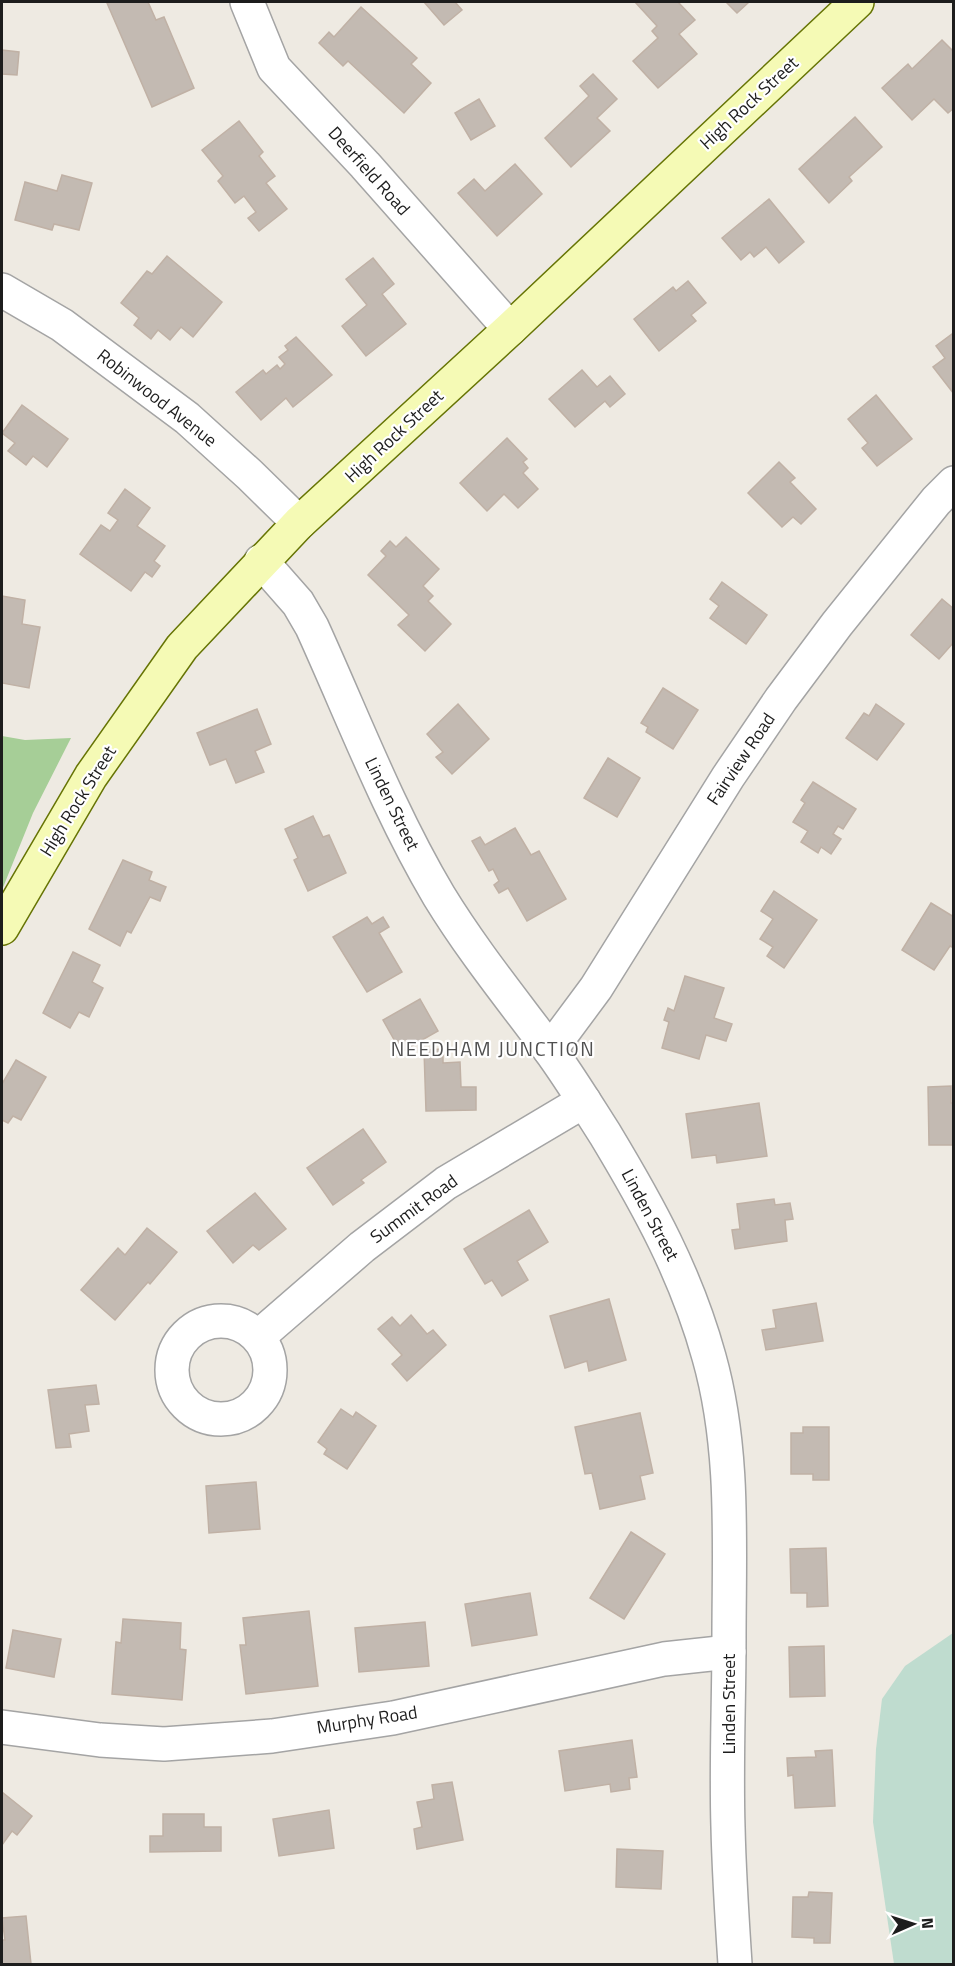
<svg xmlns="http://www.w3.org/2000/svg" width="955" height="1966" viewBox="0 0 955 1966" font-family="'Titillium Web',sans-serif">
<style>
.forest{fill:#a6ce97}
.wetland{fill:#bfdccf}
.building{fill:#c3bab2;stroke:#c0b1a5;stroke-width:1.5}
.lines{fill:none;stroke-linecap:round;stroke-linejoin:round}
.street-casing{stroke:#a4a4a4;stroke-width:36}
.secondary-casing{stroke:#667404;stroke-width:36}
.street{stroke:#fff;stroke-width:33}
.secondary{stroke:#f5fab5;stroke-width:33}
.labels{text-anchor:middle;stroke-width:4.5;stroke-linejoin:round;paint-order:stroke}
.street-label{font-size:18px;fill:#1d1d1d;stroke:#fff}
.neighbourhood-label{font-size:20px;letter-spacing:1.5px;fill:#505050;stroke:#fff}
</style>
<rect width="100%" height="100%" fill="#eeeae2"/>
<polygon class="forest" points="2,736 25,740 71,738 33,813 2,890"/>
<polygon class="wetland" points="953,1633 953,1964 894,1964 873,1822 876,1749 882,1699 905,1666"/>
<g class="building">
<polygon points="111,2 148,2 156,20 164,17 194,88 152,107 107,3"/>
<polygon points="424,2 455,2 462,10 444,25"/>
<polygon points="635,2 678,2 695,20 679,34 697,54 658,88 633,61 658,38 652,31 657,26"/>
<polygon points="726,2 749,2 737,13"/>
<polygon points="361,7 417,58 411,64 431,83 404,113 348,61 343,66 319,43 329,32 334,37"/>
<polygon points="942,40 954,52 954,108 948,113 934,99 912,120 882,88 908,64 912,69"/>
<polygon points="2,50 19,52 17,75 2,74"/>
<polygon points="593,74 617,99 597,118 610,131 571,167 545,138 589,96 580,86"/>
<polygon points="479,99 495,126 471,140 455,113"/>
<polygon points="855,117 882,147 849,177 852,181 829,203 799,169"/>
<polygon points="239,121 263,152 259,156 275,176 266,183 287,209 259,231 248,218 256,212 244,196 235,203 218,181 223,176 202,150"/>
<polygon points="515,164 542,194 497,236 458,193 474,179 485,191"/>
<polygon points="62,175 92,183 79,230 54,224 52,230 15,220 25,182 57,191"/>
<polygon points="769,199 804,242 779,263 766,247 754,257 750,252 741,260 722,238"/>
<polygon points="167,256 222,302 193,337 181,327 170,340 158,330 151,339 134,325 139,318 121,303 147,271 152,274"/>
<polygon points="373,258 394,284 382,294 406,324 366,356 342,326 367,305 346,279"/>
<polygon points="688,281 706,303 691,315 696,321 659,351 634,319 673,287 676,291"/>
<polygon points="952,334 954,336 954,394 933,367 945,358 936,346"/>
<polygon points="296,337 332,375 293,407 286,398 261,420 236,392 263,370 266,374 277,365 280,369 285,364 279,357 288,350 285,346"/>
<polygon points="582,370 597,387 610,376 625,394 610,407 605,401 575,427 549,399"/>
<polygon points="876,395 912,439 877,466 862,448 868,443 848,419"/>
<polygon points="22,405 68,439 47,467 33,456 26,465 8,451 15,443 2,433"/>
<polygon points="507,438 527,459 523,462 528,468 523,473 538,489 518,508 504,494 487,511 460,483"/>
<polygon points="779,462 795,478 790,482 816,509 801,524 793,517 782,527 748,493"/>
<polygon points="125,489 150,508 137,526 165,546 154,561 160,566 152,577 145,572 131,591 80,554 101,525 110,531 118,520 108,513"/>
<polygon points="406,537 439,569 423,586 433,596 428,601 451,624 425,651 398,625 409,615 368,575 386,556 381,551 390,541 396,547"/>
<polygon points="722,582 767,615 746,644 710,618 719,606 710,599"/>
<polygon points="2,596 25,600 22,624 40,627 29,688 2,683"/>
<polygon points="942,599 954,609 954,642 939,659 911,635"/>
<polygon points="663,688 698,710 673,749 646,732 648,727 641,723"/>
<polygon points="458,704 489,739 452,774 436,757 443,752 427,734"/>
<polygon points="876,704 904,724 877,760 846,738 864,713 869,716"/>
<polygon points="257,709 271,744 255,751 264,772 236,783 226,759 210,765 197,733"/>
<polygon points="608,758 640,778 617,817 584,798"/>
<polygon points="813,782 856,809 843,829 838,826 833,834 841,839 831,854 821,847 818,853 801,842 808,831 793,822 805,803 801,800"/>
<polygon points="313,816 323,837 329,835 346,873 308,891 294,860 298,858 285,829"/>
<polygon points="515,828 531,855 539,851 566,899 527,921 508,888 499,893 494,885 499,881 493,869 489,871 472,841 480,837 485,845"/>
<polygon points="123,860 152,872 149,880 166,887 160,901 150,897 131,933 127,931 120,946 89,929"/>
<polygon points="774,891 817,920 784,968 767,956 773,947 760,939 773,919 761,911"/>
<polygon points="931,903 954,917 954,948 950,946 934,970 902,950"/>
<polygon points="367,917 372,924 383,917 389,927 379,933 402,972 367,992 333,937"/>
<polygon points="73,952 100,965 92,982 103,988 89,1017 79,1012 70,1028 43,1013"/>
<polygon points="685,976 724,988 714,1018 732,1024 726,1041 706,1035 699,1059 662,1048 669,1022 664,1020 668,1008 674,1011"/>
<polygon points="420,999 438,1031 401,1052 383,1020"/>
<polygon points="443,1049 443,1063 460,1062 461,1087 476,1087 476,1110 426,1111 424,1050"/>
<polygon points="16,1060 46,1077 21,1120 13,1116 8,1123 2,1120 2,1084"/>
<polygon points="951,1086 951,1103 954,1103 954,1145 929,1145 928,1087"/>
<polygon points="759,1103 767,1156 717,1163 716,1155 692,1158 686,1114"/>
<polygon points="363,1129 386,1162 361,1180 364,1183 333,1205 307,1168"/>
<polygon points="255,1193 286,1229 259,1250 253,1245 233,1263 207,1231"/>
<polygon points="774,1199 775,1205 790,1203 793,1219 785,1220 787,1241 735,1249 732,1230 740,1229 737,1204"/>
<polygon points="529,1210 548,1242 517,1261 528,1280 502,1296 492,1280 485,1284 464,1249"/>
<polygon points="147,1228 177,1252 150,1284 148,1282 115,1320 81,1290 118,1248 125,1255"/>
<polygon points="609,1299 626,1360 589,1371 587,1361 565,1368 550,1316"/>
<polygon points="816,1303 823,1341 766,1350 762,1330 776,1328 773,1310"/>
<polygon points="411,1315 427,1334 433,1330 446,1345 407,1381 392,1364 402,1355 378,1329 392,1317 400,1326"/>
<polygon points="96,1385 99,1404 85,1405 89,1431 69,1434 71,1447 56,1448 48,1390"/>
<polygon points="341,1409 353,1417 356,1412 376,1426 347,1469 324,1454 327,1449 318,1442"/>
<polygon points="640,1413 653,1473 640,1476 645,1499 600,1509 592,1473 585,1474 575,1427"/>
<polygon points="803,1427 829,1427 829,1480 813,1480 813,1474 791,1474 791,1433 803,1433"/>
<polygon points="256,1482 260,1529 209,1533 206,1486"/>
<polygon points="631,1532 665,1554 624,1619 590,1598"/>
<polygon points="826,1548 828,1606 807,1607 807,1593 791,1593 790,1549"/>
<polygon points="530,1593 537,1635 472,1646 465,1604"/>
<polygon points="309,1611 318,1686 246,1694 240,1645 246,1645 243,1618"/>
<polygon points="123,1619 181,1623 180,1649 186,1650 182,1700 112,1694 116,1642 121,1643"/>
<polygon points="425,1622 429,1666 359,1672 355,1628"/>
<polygon points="13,1630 61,1639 54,1677 6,1668"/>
<polygon points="824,1646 825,1696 790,1697 789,1647"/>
<polygon points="632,1740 637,1777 629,1778 630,1789 611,1792 610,1784 565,1791 559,1751"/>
<polygon points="832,1750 835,1806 795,1808 793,1775 788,1776 787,1758 816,1757 815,1751"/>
<polygon points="452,1782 463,1840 417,1849 414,1829 422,1827 417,1802 434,1799 432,1785"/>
<polygon points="2,1792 32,1816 17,1835 12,1831 2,1845"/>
<polygon points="329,1810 334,1848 279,1856 273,1819"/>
<polygon points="163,1814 204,1814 204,1827 221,1827 221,1851 150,1852 150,1836 163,1836"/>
<polygon points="617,1849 663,1851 661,1889 616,1887"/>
<polygon points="809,1892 832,1893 830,1943 814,1943 814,1938 792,1937 793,1897 808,1897"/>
<polygon points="26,1916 31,1964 2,1964 2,1940 5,1940 2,1918"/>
</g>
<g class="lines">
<defs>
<g id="street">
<polyline points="247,2 274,68 365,165 510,329"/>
<polyline points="2,290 62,325 187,418 250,475 299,523"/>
<path d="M261,561L298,603L312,627C353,717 388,810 439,896C472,950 511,998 549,1049C569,1076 587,1106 605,1134C649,1207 686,1274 709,1357C735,1449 729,1544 729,1638C729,1701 726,1764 728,1827C729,1873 732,1919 735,1964"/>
<polyline points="550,1050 596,988 728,777 781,699 837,624 936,501 954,483"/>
<circle cx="221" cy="1370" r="49"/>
<polyline points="258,1337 362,1247 446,1183 584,1101"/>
<polyline points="2,1727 100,1740 164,1744 272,1736 393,1718 664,1659 729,1652"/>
</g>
<polyline id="secondary" points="2,928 91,776 182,647 299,523 510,329 857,2"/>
</defs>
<use href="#street" class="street-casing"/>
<use href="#secondary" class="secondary-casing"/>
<use href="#street" class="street"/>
<use href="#secondary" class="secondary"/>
</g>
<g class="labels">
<g class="street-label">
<text transform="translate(749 103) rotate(-43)" y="6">High Rock Street</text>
<text transform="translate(369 171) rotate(48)" y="6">Deerfield Road</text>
<text transform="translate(157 398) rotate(38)" y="6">Robinwood Avenue</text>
<text transform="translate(394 436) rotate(-43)" y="6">High Rock Street</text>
<text transform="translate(741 759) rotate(-56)" y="6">Fairview Road</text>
<text transform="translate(78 801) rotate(-58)" y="6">High Rock Street</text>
<text transform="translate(392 804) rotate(64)" y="6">Linden Street</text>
<text transform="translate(414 1209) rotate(-36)" y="6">Summit Road</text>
<text transform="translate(650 1215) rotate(62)" y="6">Linden Street</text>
<text transform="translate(729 1704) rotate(-90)" y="6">Linden Street</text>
<text transform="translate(367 1720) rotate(-9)" y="6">Murphy Road</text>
</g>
<g class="neighbourhood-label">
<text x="493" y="1056">NEEDHAM JUNCTION</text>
</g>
</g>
<rect width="955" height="1966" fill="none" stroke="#1d1d1d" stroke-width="6"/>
<g transform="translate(913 1924) rotate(87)" stroke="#ffffff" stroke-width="4.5" paint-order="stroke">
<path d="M0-4.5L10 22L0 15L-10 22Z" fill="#1d1d1d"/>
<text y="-9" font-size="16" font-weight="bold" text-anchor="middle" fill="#1d1d1d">N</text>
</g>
</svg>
